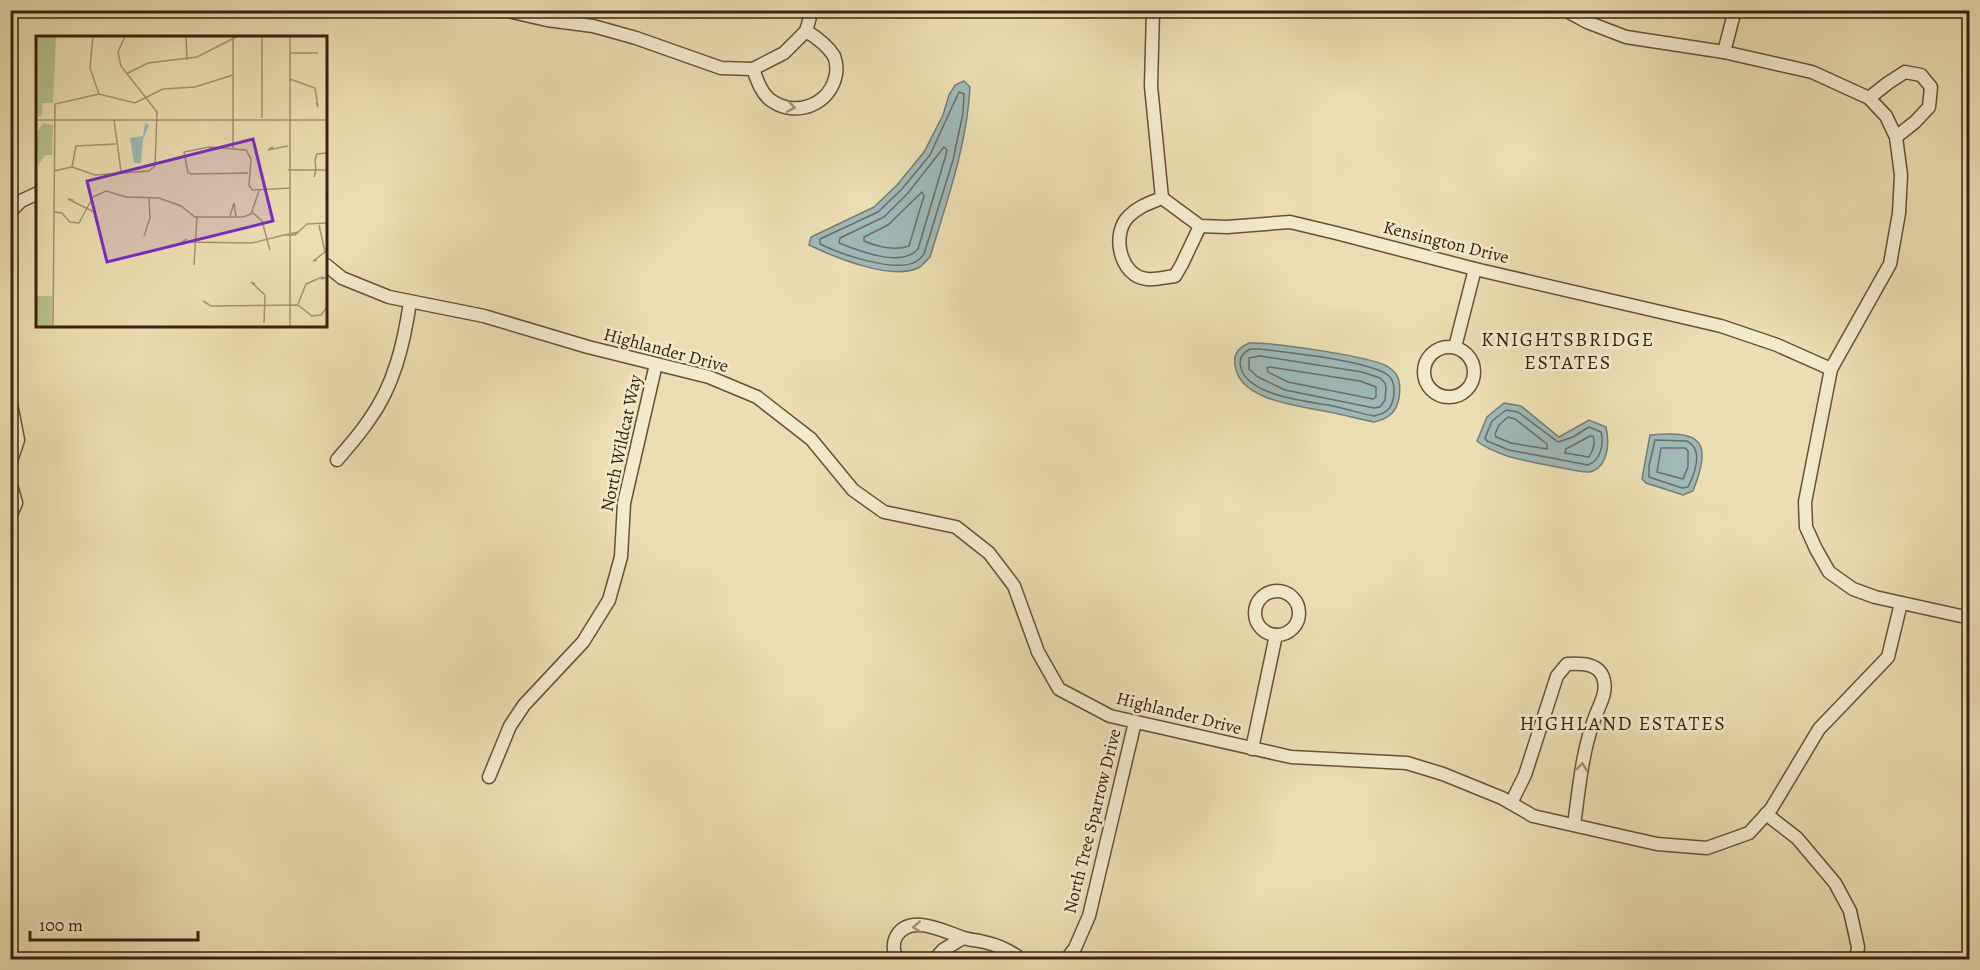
<svg xmlns="http://www.w3.org/2000/svg" width="1980" height="970" viewBox="0 0 1980 970" font-family="Alegreya,serif">
<style>
.water{fill:#9eb9b8;stroke:#777c74;stroke-width:1.5}
.lines{fill:none;stroke-linecap:round;stroke-linejoin:round}
.shore{stroke:#6d6c63;stroke-width:1.5}
.street-casing{stroke:#685037;stroke-width:15}
.street{stroke:#f2eacd;stroke-width:12}
.oneway{stroke:#a08f77}
.labels{text-anchor:middle;stroke-width:5;stroke-linejoin:round;paint-order:stroke}
.street-label{font-size:18px;fill:#3c200e;stroke:#f2eacd}
.neighbourhood-label{font-size:20px;letter-spacing:1.5px;fill:#3c200e;stroke:#f2eacd}
.inset-road{fill:none;stroke:#a59270;stroke-width:1.5}
.view{fill:#7b2cbf;fill-opacity:0.15;stroke:#7b2cbf;stroke-width:3}
.inset-edge{fill:none;stroke:#3c200e;stroke-width:3}
</style>
<rect width="100%" height="100%" fill="#ebdeb2"/>
<filter id="stains"><feTurbulence type="fractalNoise" baseFrequency=".00333" numOctaves="4"/><feColorMatrix values="0 0 0 0 .2 0 0 0 0 .09 0 0 0 0 .02 0 0 0 .5 -.17"/></filter>
<radialGradient id="worn" r=".72"><stop offset=".6" stop-color="#630" stop-opacity="0"/><stop offset="1" stop-color="#630" stop-opacity=".3"/></radialGradient>
<g class="water">
<path d="M964,81L970,87C967,145 947,201 930,257C927,260 923,265 920,267C893,282 834,257 809,245L811,237L874,207L897,185L924,152L943,115L949,95L955,85Z"/>
<path d="M1249,343C1271,342 1368,356 1387,366C1390,368 1396,373 1397,376C1401,382 1400,391 1399,398C1396,413 1388,419 1374,422C1359,419 1344,415 1329,412C1300,406 1239,401 1235,365C1233,353 1239,348 1249,343Z"/>
<path d="M1504,403L1521,406L1559,437L1589,420L1606,427C1609,440 1609,458 1598,468C1596,470 1593,471 1590,472C1582,473 1517,459 1507,456C1496,452 1485,448 1477,441L1487,417Z"/>
<path d="M1650,435C1703,430 1712,442 1693,491L1683,495L1646,483L1642,479Z"/>
</g>
<g class="lines">
<g class="shore">
<path d="M959,92L964,94L963,113L953,160L924,254C922,256 920,259 917,261C897,274 840,254 820,244V239L878,212L902,189L930,155Z"/>
<path d="M944,147L947,150L945,158L918,249C902,268 859,251 839,243L840,238L884,217L908,193Z"/>
<path d="M922,192L924,196L909,246C894,251 878,247 864,241V237L888,225Z"/>
<path d="M1250,349H1260C1284,352 1376,361 1390,377C1395,383 1395,395 1392,403C1389,412 1382,414 1374,416C1359,413 1344,408 1328,405C1305,401 1242,395 1240,363C1240,356 1244,352 1250,349Z"/>
<polygon points="1260,356 1362,372 1380,378 1385,383 1386,388 1385,400 1380,407 1374,408 1285,390 1258,377 1249,369 1249,358"/>
<polygon points="1270,367 1360,381 1376,387 1376,397 1373,399 1288,382 1268,372 1267,368"/>
<path d="M1506,410L1518,412L1558,442L1573,437L1589,427L1601,432C1604,444 1601,460 1588,465L1509,450L1487,441L1485,438L1492,421Z"/>
<polygon points="1508,417 1515,419 1547,444 1547,449 1511,443 1496,437 1495,434 1499,425"/>
<path d="M1590,436H1593C1596,443 1592,452 1589,457L1565,453L1566,449Z"/>
<path d="M1655,440L1687,441C1704,450 1695,473 1688,487L1682,488L1649,477V466Z"/>
<polygon points="1661,448 1685,448 1688,451 1688,467 1683,479 1657,472"/>
</g>
<defs>
<g id="street">
<polyline points="504,10 547,20 593,26 636,38 721,68 753,69 784,53 806,31 812,10"/>
<polyline points="1153,10 1151,86 1162,198 1200,226 1227,227 1290,222 1336,233 1475,269 1721,326 1777,345 1831,369"/>
<polyline points="1565,10 1587,22 1626,37 1724,52 1812,72 1869,98 1886,116 1896,137 1901,175 1899,213 1890,264 1831,369 1805,502 1806,527 1816,549 1829,572 1853,589 1875,597 1970,618"/>
<polyline points="1724,52 1735,10"/>
<path d="M753,69C757,80 762,95 772,101C797,118 831,104 836,74C837,68 836,61 834,56C827,45 816,37 806,31"/>
<polyline points="1869,98 1888,83 1905,72 1921,75 1931,87 1929,107 1915,122 1896,137"/>
<path d="M1162,198C1150,203 1139,206 1129,216C1111,233 1119,276 1147,279C1156,280 1166,277 1175,276L1182,264L1200,226"/>
<polyline points="10,212 21,201 38,193"/>
<polyline points="326,265 342,278 389,297 484,316 588,347 709,377 757,397 811,439 853,490 884,512 956,527 989,553 1014,586 1038,652 1059,689 1110,716 1291,757 1407,763 1443,774 1502,798 1533,816 1657,844 1707,848 1749,833 1771,809 1819,729 1888,657 1901,603"/>
<polyline points="1455,347 1475,269"/>
<circle cx="1449" cy="372" r="25"/>
<polyline points="10,399 18,440 10,464"/>
<path d="M337,460C348,447 360,434 369,420C394,386 404,343 410,302"/>
<polyline points="10,481 16,503 10,517"/>
<circle cx="1277" cy="613" r="22"/>
<polyline points="1252,749 1276,635"/>
<polyline points="489,777 510,726 524,705 583,642 609,600 621,557 624,503 656,364"/>
<path d="M1511,803L1525,775L1557,676L1567,664C1581,663 1601,663 1604,681C1607,693 1599,706 1595,717C1582,751 1579,789 1574,825"/>
<polyline points="1766,814 1797,838 1835,883 1850,911 1858,947 1856,960"/>
<path d="M897,960C894,952 892,945 896,937C909,913 943,931 961,937C968,940 976,940 984,942C998,945 1011,951 1022,960"/>
<polyline points="934,960 943,950 963,938"/>
<polyline points="1066,960 1075,948 1089,916 1135,722"/>
</g>
</defs>
<use href="#street" class="street-casing"/>
<use href="#street" class="street"/>
</g>
<defs><path id="oneway-chevron" d="M-2-3.5L2.5 0L-2 3.5" fill="none" stroke-width="1.6" stroke-linecap="round" stroke-linejoin="round" transform="scale(1.5)"/></defs>
<g class="oneway">
<use href="#oneway-chevron" transform="translate(791 107) rotate(9)"/>
<use href="#oneway-chevron" transform="translate(1582 767) rotate(-82)"/>
<use href="#oneway-chevron" transform="translate(917 927) rotate(177)"/>
</g>
<g class="labels">
<g class="street-label">
<text transform="translate(1446 242) rotate(14)" y="6">Kensington Drive</text>
<text transform="translate(666 350) rotate(15)" y="6">Highlander Drive</text>
<text transform="translate(621 443) rotate(-78)" y="6">North Wildcat Way</text>
<text transform="translate(1179 713) rotate(14)" y="6">Highlander Drive</text>
<text transform="translate(1092 821) rotate(-76)" y="6">North Tree Sparrow Drive</text>
</g>
<g class="neighbourhood-label">
<text x="1568" y="346">KNIGHTSBRIDGE<tspan x="1568" dy="23">ESTATES</tspan></text>
<text x="1623" y="730">HIGHLAND ESTATES</text>
</g>
</g>
<g transform="translate(36 36)">
<rect width="291" height="291" fill="#ebdeb2"/>
<path d="M0,0H20L17,67H6V80L0,81ZM7,87L17,89L16,119H9L2,130L0,98ZM0,260H16V291H0Z" fill="#b5c28e"/>
<path d="M109,87L113,89L107,103L105,127H98L94,102L107,100Z" fill="#9eb9b8"/>
<path class="inset-road" d="M57,0L54,32L63,58M150,0L151,24M254,0V291M254,17H282H278M90,38L112,27L161,21L202,0M254,43L279,52L282,71L280,67M226,82V0M0,84H291M78,84L85,135M237,111L232,114L252,110M197,113V0M291,117L281,118L279,124L280,134H291M36,131L59,139L113,135L119,130L121,76L85,30L82,16L89,0M36,131L40,110L80,108M252,134H280L278,141M18,135L36,131M212,137L156,138L152,137L148,116L173,111L210,114L215,123L213,149L216,154L254,152M37,164L32,163L58,176L61,189V184M18,176L26,177L34,186L43,187L57,161L70,155L90,161L123,162L145,170L159,181H207L215,178L223,155M216,176L226,185L234,214M194,180L198,167L200,181M263,196L248,199H259L271,188L291,187M108,200L114,182L113,161M151,203L146,206L216,207L248,199M281,224L277,225L289,216L283,189M158,229L161,181M219,248L215,246L229,259L228,287M167,265L175,270L262,269M262,268L270,248L286,241L289,242L285,243M262,269L276,280L285,279L291,271M17,291L19,68L63,58L99,67L127,53L159,51L197,39"/>
<path class="view" d="M217,103L237,185L71,226L51,145Z"/>
<rect width="291" height="291" class="inset-edge"/>
</g>
<rect width="1980" height="970" fill="none" stroke="#ebdeb2" stroke-width="36"/>
<rect x="12" y="12" width="1956" height="946" fill="none" stroke="#3c200e" stroke-width="3"/>
<rect x="18" y="18" width="1944" height="934" fill="none" stroke="#3c200e" stroke-width="1.5"/>
<path d="M30 931v9h168v-9" fill="none" stroke="#3c200e" stroke-width="3"/>
<text x="39" y="931" font-size="18" fill="#3c200e" stroke="#f2eacd" stroke-width="4.5" paint-order="stroke">100 m</text>
<rect width="100%" height="100%" filter="url(#stains)"/>
<rect width="100%" height="100%" fill="url(#worn)"/>
</svg>
